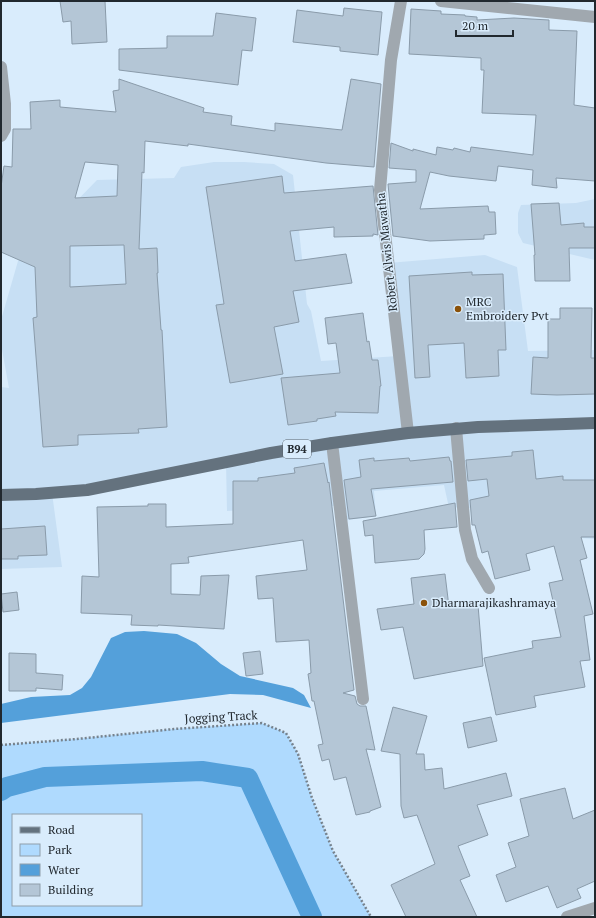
<svg xmlns="http://www.w3.org/2000/svg" width="596" height="918" viewBox="0 0 596 918" font-family="'PT Serif',serif">
<style>
.built{fill:#c7dff4}
.green{fill:#afdafe;fill-rule:evenodd}
.water{fill:#54a0da}
.lines{fill:none;stroke-linecap:round;stroke-linejoin:round}
.canal{stroke:#54a0da;stroke-width:20}
.building{fill:#b4c6d6;stroke:#8a9baa;fill-rule:evenodd}
.path{stroke:#76828d;stroke-width:2.5;stroke-dasharray:2 2;stroke-linecap:butt}
.minor{stroke:#a0a8af;stroke-width:12}
.major{stroke:#64727e;stroke-width:12}
.poi-dot{fill:#8b520a;stroke:#d9ecfc;stroke-width:1.5}
.labels{text-anchor:middle;stroke-width:3;stroke-linejoin:round;paint-order:stroke}
.shield{fill:#d9ecfc;stroke:#58636c;stroke-width:1}
.shield-label{font-size:11px;font-weight:bold;fill:#21282e}
.street-label{font-size:12px;fill:#21282e;stroke:#d9ecfc}
.poi-label{font-size:12px;fill:#21282e;stroke:#d9ecfc;text-anchor:start}
</style>
<rect width="100%" height="100%" fill="#d9ecfc"/>
<g class="built">
<polygon points="214,162 244,162 274,164 293,175 307,304 311,311 321,361 399,356 388,263 485,255 517,267 528,351 595,350 595,539 581,538 579,514 498,512 463,507 449,508 444,485 374,491 376,516 342,521 340,505 312,509 259,509 227,511 226,462 52,493 62,567 1,569 1,387 9,388 1,344 1,320 18,261 97,180 174,178 181,167"/>
<polygon points="595,199 595,260 523,243 518,233 518,213 521,205 576,203"/>
</g>
<path class="green" d="M262,723L286,733L298,754L312,798L333,851L371,917H1V745L77,739L174,729ZM13,815H141V905H13Z"/>
<polygon class="water" points="144,631 177,634 196,643 221,664 240,676 293,688 304,695 311,708 263,695 230,694 1,723 1,704 31,697 70,695 82,688 91,677 111,638 125,632"/>
<g class="lines">
<polyline class="canal" points="1,791 7,787 45,777 202,771 248,778 312,917"/>
</g>
<g class="building">
<polygon points="60,1 105,1 107,42 72,44 71,21 63,22"/>
<polygon points="344,8 382,12 378,55 340,51 340,47 293,42 297,10 343,16"/>
<polygon points="411,9 441,11 441,14 465,15 465,16 477,17 477,20 514,18 549,20 549,30 577,31 574,105 595,108 595,181 556,178 557,188 532,185 533,170 498,166 496,181 449,176 430,172 420,209 488,206 489,212 495,212 496,234 484,235 484,239 430,241 393,236 388,184 416,182 416,170 389,168 391,143 413,151 413,149 436,155 437,147 453,150 454,148 470,152 471,147 533,155 536,115 482,113 484,70 481,70 481,58 409,54"/>
<polygon points="216,13 256,18 252,51 242,50 238,85 119,70 119,49 167,48 167,36 213,36"/>
<path d="M119,79L204,108L203,112L232,116L231,125L275,131V123L342,130L351,79L381,84L374,167L326,163L188,144V146L145,141L144,173L142,172L139,249L157,248L158,273H157L161,330H162L167,427L138,429L139,433L78,435V445L43,447L33,318L37,317L35,267L1,252V187L4,166L12,167L13,129H31L30,102L60,100V107L116,112L113,91L119,90ZM85,162L118,165L117,196L75,198ZM124,245L126,284L70,287V246Z"/>
<polygon points="282,176 284,193 373,186 378,235 373,234 373,236 334,237 334,227 290,231 295,261 346,254 352,283 293,291 299,322 274,327 283,374 230,383 216,305 224,304 206,187"/>
<polygon points="559,203 561,225 584,223 584,227 595,227 595,248 569,248 570,281 535,281 534,255 535,255 531,204"/>
<polygon points="472,272 472,275 503,274 506,350 498,350 499,376 466,378 464,343 428,345 430,377 415,378 409,276"/>
<polygon points="560,308 592,308 591,358 595,358 595,394 557,395 531,394 533,357 548,358 548,319 560,319"/>
<polygon points="363,313 367,342 369,341 372,360 378,360 381,386 380,386 378,413 335,412 336,416 317,419 317,421 288,425 281,378 340,373 336,343 328,344 325,318"/>
<polygon points="533,450 536,479 563,476 563,480 595,480 595,537 581,537 587,558 580,560 593,614 584,616 590,660 580,661 585,687 534,696 536,707 496,715 484,658 533,648 532,641 561,637 549,583 563,580 554,546 526,554 530,570 495,579 488,551 482,553 475,525 472,525 470,500 489,496 487,479 468,481 466,460 512,456 512,452"/>
<polygon points="449,457 450,461 451,461 453,482 371,489 376,516 349,519 344,480 361,477 359,460 374,458 374,461 409,458 410,461"/>
<polygon points="324,463 328,483 329,482 354,690 343,693 355,696 357,704 360,706 366,706 375,750 366,749 381,807 370,811 370,812 356,815 346,777 334,780 329,759 322,761 318,745 323,744 314,701 312,701 308,674 311,673 309,640 276,642 273,598 258,599 256,576 307,570 303,540 188,557 189,563 171,564 171,594 200,595 201,576 229,575 224,629 158,625 158,626 131,625 132,615 81,613 82,576 99,577 97,507 148,506 148,504 166,504 166,527 233,524 233,481 258,481 258,478 295,473 294,468"/>
<polygon points="455,503 457,527 424,530 425,549 424,554 419,559 375,563 373,535 365,536 363,521"/>
<polygon points="45,526 47,555 18,556 18,559 1,559 1,529"/>
<polygon points="445,574 449,607 478,605 483,666 414,679 403,627 381,630 377,609 414,604 411,578"/>
<polygon points="17,592 19,610 3,612 1,594"/>
<polygon points="260,651 263,674 246,676 243,653"/>
<polygon points="9,653 36,654 36,673 63,675 62,690 36,688 36,691 9,691"/>
<polygon points="393,707 427,716 416,754 424,754 425,770 442,768 444,789 506,773 512,796 477,805 488,835 458,846 470,876 460,880 477,917 406,917 391,885 435,864 417,815 404,818 401,806 400,754 381,751"/>
<polygon points="491,717 497,741 468,748 463,723"/>
<polygon points="565,788 573,819 595,810 595,881 577,889 581,898 557,908 548,886 506,902 496,875 516,867 508,843 529,836 520,799"/>
</g>
<g class="lines">
<polyline class="path" points="1,745 77,739 174,729 262,723 286,733 298,754 312,798 333,851 371,917"/>
<g class="minor">
<polyline points="401,1 391,60 380,190 408,433"/>
<polyline points="441,1 595,17"/>
<polyline points="1,67 5,104 5,129 1,136"/>
<polyline points="456,428 465,530 472,559 489,588"/>
<polyline points="332,443 363,699"/>
<polyline points="567,917 595,908"/>
</g>
<polyline class="major" points="1,495 36,494 87,490 271,453 332,443 408,433 478,427 595,423"/>
</g>
<g class="poi-dot">
<circle cx="458" cy="309" r="4"/>
<circle cx="424" cy="603" r="4"/>
</g>
<g class="labels">
<rect class="shield" x="283" y="440" width="28" height="18" rx="3"/>
<g class="shield-label">
<text x="297" y="453">B94</text>
</g>
<g class="street-label">
<text transform="translate(387 252) rotate(-96)" y="4">Robert Alwis Mawatha</text>
<text transform="translate(221 717) rotate(-3)" y="4">Jogging Track</text>
</g>
<g class="poi-label">
<text x="466" y="306">MRC<tspan x="466" dy="14">Embroidery Pvt</tspan></text>
<text x="432" y="607">Dharmarajikashramaya</text>
</g>
</g>
<rect width="596" height="918" fill="none" stroke="#21282e" stroke-width="4"/>
<rect x="12" y="814" width="130" height="92" fill="#d9ecfc" stroke="#8f9eaa"/>
<rect x="20" y="827" width="20" height="6" fill="#64727e" stroke="#8f9eaa"/>
<text x="48" y="834" font-size="12" fill="#21282e">Road</text>
<rect x="20" y="844" width="20" height="12" fill="#afdafe" stroke="#8f9eaa"/>
<text x="48" y="854" font-size="12" fill="#21282e">Park</text>
<rect x="20" y="864" width="20" height="12" fill="#54a0da" stroke="#8f9eaa"/>
<text x="48" y="874" font-size="12" fill="#21282e">Water</text>
<rect x="20" y="884" width="20" height="12" fill="#b4c6d6" stroke="#8f9eaa"/>
<text x="48" y="894" font-size="12" fill="#21282e">Building</text>
<path d="M456 30v6h57v-6" fill="none" stroke="#21282e" stroke-width="2"/>
<text x="462" y="30" font-size="12" fill="#21282e" stroke="#d9ecfc" stroke-width="3" paint-order="stroke">20 m</text>
</svg>
